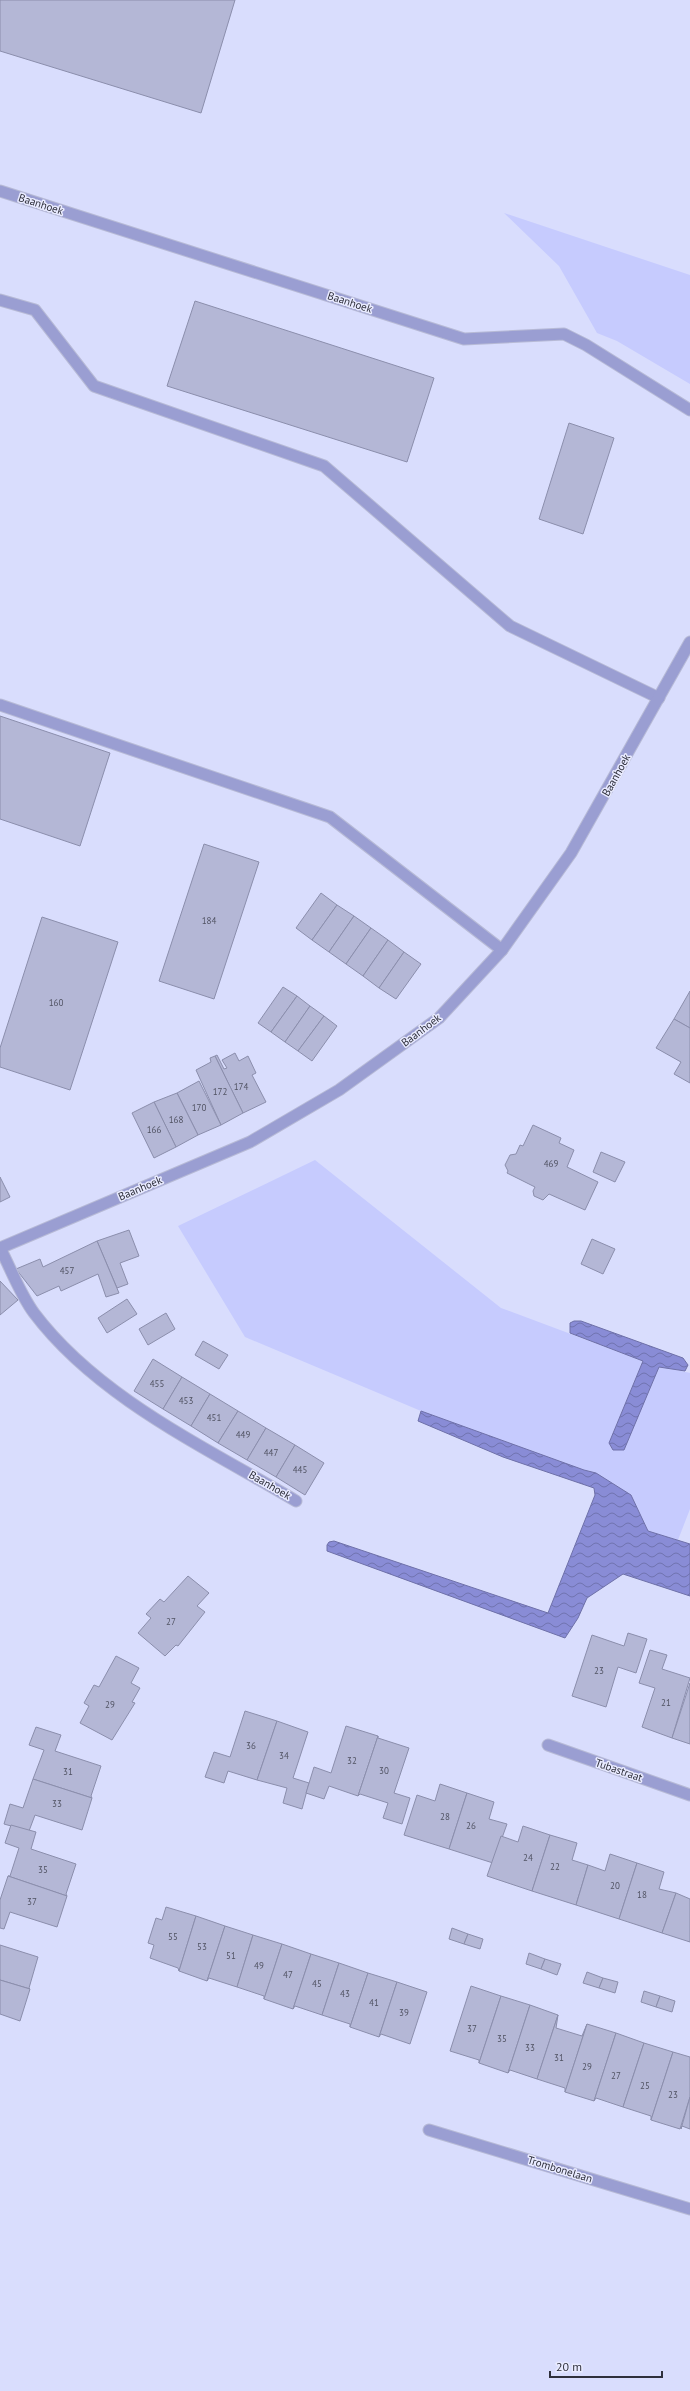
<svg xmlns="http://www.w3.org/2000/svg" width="690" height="2391" viewBox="0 0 690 2391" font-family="'PT Sans',sans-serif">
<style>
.grass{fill:#c6cbfe}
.water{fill:url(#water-waves);stroke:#6e70a8}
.building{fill:#b4b7d6;stroke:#8b8eac}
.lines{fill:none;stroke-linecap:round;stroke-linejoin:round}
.service-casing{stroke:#b7bad6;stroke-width:13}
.minor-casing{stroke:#b7bad6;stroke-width:13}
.tertiary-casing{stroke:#b7bad6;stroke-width:13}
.service{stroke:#9a9ed2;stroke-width:11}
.minor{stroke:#9a9ed2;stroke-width:11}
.tertiary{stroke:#9a9ed2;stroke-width:11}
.labels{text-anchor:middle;stroke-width:3;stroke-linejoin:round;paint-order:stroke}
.number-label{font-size:9px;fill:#505262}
.street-label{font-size:11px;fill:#2f303c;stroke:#e9ebff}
</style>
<defs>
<pattern id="water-waves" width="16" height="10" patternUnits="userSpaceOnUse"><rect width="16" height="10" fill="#898cd6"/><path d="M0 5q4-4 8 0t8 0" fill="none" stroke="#7073af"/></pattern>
</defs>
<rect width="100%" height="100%" fill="#d9ddfd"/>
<g class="grass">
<polygon points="504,213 690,275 690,384 617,341 597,333 559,266"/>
<polygon points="315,1160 501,1308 643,1361 609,1443 625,1447 659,1366 690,1373 690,1509 678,1540 648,1531 631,1495 596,1473 584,1470 421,1411 245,1337 178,1226"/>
</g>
<g class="water">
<polygon points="574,1321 581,1321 683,1358 688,1365 685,1371 659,1367 624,1450 613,1450 609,1443 643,1361 570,1333 570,1323"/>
<polygon points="421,1411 584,1470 596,1473 631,1495 648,1531 690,1544 690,1596 623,1574 587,1598 578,1618 565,1638 327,1551 327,1545 329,1542 334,1541 548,1613 595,1495 594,1488 503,1457 418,1421"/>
</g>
<g class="building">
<polygon points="0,0 235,0 201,113 0,51"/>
<polygon points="195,301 434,378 407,462 167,386"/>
<polygon points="569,423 614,438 583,534 539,519"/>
<polygon points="0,716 110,753 80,846 0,819"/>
<polygon points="204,844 259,862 214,999 159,981"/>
<polygon points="321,893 337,905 312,940 296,928"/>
<polygon points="337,905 354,916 329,952 312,940"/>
<polygon points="354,916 371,928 346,964 329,952"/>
<polygon points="42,917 118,942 70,1090 0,1067 0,1048"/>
<polygon points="371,928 388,940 363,976 346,964"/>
<polygon points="388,940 404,952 379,988 363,976"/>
<polygon points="404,952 421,964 396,999 379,988"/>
<polygon points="283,987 297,996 271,1032 258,1023"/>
<polygon points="690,991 690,1028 674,1019"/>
<polygon points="297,996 310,1006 285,1042 271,1032"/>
<polygon points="310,1006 324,1016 298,1051 285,1042"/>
<polygon points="324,1016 337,1026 312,1061 298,1051"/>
<polygon points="674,1019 690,1028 690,1083 674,1074 681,1062 656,1048"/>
<polygon points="235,1053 239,1061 248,1056 256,1073 252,1075 266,1102 243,1113 215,1056 217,1055 224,1069 227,1068 222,1060"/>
<polygon points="215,1056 243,1113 221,1125 196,1070 211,1062 210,1058"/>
<polygon points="199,1081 221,1125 198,1135 177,1093"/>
<polygon points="177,1093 198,1135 176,1147 154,1102"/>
<polygon points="154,1102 176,1147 154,1158 132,1113"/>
<polygon points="533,1125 561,1138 559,1143 574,1150 567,1167 598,1182 585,1210 549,1194 543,1200 534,1196 533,1191 535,1187 507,1173 508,1171 505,1165 510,1155 516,1154 520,1145 523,1146"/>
<polygon points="601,1152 625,1162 615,1182 593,1172"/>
<polygon points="0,1177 10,1197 0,1202"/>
<polygon points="129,1230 139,1256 120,1263 128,1284 117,1288 97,1241"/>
<polygon points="592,1239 615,1249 603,1274 581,1264"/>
<polygon points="97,1241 119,1293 106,1297 98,1274 61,1291 59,1286 37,1296 16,1269 40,1259 43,1267"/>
<polygon points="0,1281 18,1300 0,1315"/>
<polygon points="127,1299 137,1314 107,1333 98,1318"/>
<polygon points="166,1313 175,1329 148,1345 139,1329"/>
<polygon points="203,1341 228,1355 219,1369 195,1355"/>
<polygon points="153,1359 182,1377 163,1409 134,1391"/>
<polygon points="182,1377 210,1394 191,1426 163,1409"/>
<polygon points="210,1394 238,1411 218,1443 191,1426"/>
<polygon points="238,1411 266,1428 247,1460 218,1443"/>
<polygon points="266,1428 295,1445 276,1477 247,1460"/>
<polygon points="295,1445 324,1463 305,1495 276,1477"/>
<polygon points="188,1576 209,1593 197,1606 205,1612 178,1646 176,1645 165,1656 138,1633 151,1618 146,1614 160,1599 164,1602"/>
<polygon points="628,1633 647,1639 636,1673 618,1667 606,1707 572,1696 592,1635 624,1646"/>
<polygon points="650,1650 667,1655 662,1669 690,1678 672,1738 642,1727 655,1688 639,1683"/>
<polygon points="116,1656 139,1668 131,1683 140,1688 132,1702 135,1703 112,1740 80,1723 89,1706 84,1703 94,1685 99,1687"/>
<polygon points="690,1683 690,1744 672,1738"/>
<polygon points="245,1711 277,1721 257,1780 228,1771 224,1783 205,1777 214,1752 230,1757"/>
<polygon points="277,1721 308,1732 293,1778 309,1783 302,1809 283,1803 287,1788 257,1780"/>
<polygon points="346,1726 378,1736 358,1796 329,1786 324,1799 306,1793 314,1767 331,1773"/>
<polygon points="36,1727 61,1735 55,1751 101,1766 91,1796 92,1798 33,1779 44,1750 29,1745"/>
<polygon points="378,1736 378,1738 409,1748 394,1793 410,1798 402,1824 383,1818 388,1803 360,1794 358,1796"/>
<polygon points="33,1779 92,1798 82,1830 35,1815 29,1831 4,1824 10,1804 23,1808"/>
<polygon points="440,1784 467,1793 449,1849 404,1835 417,1795 435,1801"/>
<polygon points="467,1793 494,1802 489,1819 507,1824 493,1863 449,1849"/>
<polygon points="11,1825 36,1832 31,1849 76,1864 66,1894 67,1896 8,1876 10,1876 19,1848 5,1843"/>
<polygon points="523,1826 550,1835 532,1891 487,1876 501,1836 518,1842"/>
<polygon points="550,1835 577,1843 572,1860 588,1865 576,1905 532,1891"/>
<polygon points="610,1854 637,1863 619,1919 576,1905 588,1865 605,1871"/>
<polygon points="637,1863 664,1872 659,1889 676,1893 662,1933 619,1919"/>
<polygon points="8,1876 67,1896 57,1927 10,1912 4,1929 0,1928 0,1900"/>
<polygon points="676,1893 690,1899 690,1942 662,1933"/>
<polygon points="166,1907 196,1916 179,1971 178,1968 150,1958 154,1945 148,1943 156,1918 162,1920"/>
<polygon points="196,1916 225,1926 207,1981 179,1971"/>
<polygon points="225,1926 253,1935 237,1987 209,1978 207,1981"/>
<polygon points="452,1928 468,1934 464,1944 449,1939"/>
<polygon points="468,1934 483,1939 480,1949 464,1944"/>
<polygon points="253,1935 282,1944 264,1999 264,1996 237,1987"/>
<polygon points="282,1944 311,1954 293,2009 264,1999"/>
<polygon points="0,1945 38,1957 29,1988 30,1989 0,1980"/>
<polygon points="529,1953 545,1959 541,1969 526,1964"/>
<polygon points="311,1954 339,1963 322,2015 295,2006 293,2009"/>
<polygon points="545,1959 561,1964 557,1975 541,1969"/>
<polygon points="339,1963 368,1973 350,2027 350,2024 322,2015"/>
<polygon points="587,1972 603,1978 599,1988 583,1983"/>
<polygon points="368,1973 397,1982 379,2037 350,2027"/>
<polygon points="603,1978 618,1982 615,1993 599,1988"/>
<polygon points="0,1980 30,1989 20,2021 0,2014"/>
<polygon points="397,1982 427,1992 410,2044 381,2034 379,2037"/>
<polygon points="471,1986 501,1996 479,2063 479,2060 450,2051"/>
<polygon points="644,1991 660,1996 656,2007 641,2002"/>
<polygon points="501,1996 530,2005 508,2073 479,2063"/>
<polygon points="660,1996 675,2001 672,2012 656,2007"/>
<polygon points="530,2005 558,2015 537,2079 510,2070 508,2073"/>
<polygon points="558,2015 556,2028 582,2036 587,2024 565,2092 565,2088 537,2079"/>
<polygon points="587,2024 616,2033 594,2101 565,2092"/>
<polygon points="616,2033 644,2043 623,2107 596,2098 594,2101"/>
<polygon points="644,2043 673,2052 651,2120 651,2116 623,2107"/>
<polygon points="673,2052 690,2057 690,2097 680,2129 651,2120"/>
<polygon points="690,2097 690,2129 682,2126 681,2129"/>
</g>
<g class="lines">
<defs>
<g id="service">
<polyline points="0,300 35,310 94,386 324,466 510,626 659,698"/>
<polyline points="0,705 330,817 502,950"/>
</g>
<g id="minor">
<polyline points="0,191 464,339 564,334 586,345 690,410"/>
<path d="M0,1248C11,1269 20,1294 34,1313C98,1398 207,1448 296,1501"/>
<polyline points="548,1745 690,1795"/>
<polyline points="429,2130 690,2209"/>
</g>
<polyline id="tertiary" points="0,1248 250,1142 339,1090 439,1018 502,950 571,853 690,642"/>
</defs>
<use href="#service" class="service-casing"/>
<use href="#minor" class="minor-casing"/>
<use href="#tertiary" class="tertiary-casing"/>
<use href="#service" class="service"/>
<use href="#minor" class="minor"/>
<use href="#tertiary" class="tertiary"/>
</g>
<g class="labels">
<g class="number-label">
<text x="209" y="924">184</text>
<text x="56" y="1006">160</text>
<text x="241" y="1090">174</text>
<text x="220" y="1095">172</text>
<text x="199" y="1111">170</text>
<text x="176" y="1123">168</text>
<text x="154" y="1133">166</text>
<text x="551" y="1167">469</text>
<text x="67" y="1274">457</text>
<text x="157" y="1387">455</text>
<text x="186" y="1404">453</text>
<text x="214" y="1421">451</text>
<text x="243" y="1438">449</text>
<text x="271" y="1456">447</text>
<text x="300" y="1473">445</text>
<text x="171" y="1625">27</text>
<text x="599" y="1674">23</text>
<text x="666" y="1706">21</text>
<text x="110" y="1708">29</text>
<text x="251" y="1749">36</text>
<text x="284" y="1759">34</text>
<text x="352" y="1764">32</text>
<text x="384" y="1774">30</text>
<text x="68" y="1775">31</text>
<text x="57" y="1807">33</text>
<text x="445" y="1820">28</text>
<text x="471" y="1829">26</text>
<text x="528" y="1861">24</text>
<text x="555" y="1870">22</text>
<text x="43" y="1873">35</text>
<text x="615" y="1889">20</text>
<text x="642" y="1898">18</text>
<text x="32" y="1905">37</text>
<text x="173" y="1940">55</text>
<text x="202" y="1950">53</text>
<text x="231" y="1959">51</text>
<text x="259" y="1969">49</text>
<text x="288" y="1978">47</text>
<text x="317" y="1987">45</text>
<text x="345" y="1997">43</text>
<text x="374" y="2006">41</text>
<text x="404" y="2016">39</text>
<text x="472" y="2032">37</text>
<text x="502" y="2042">35</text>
<text x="530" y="2051">33</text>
<text x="559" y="2061">31</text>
<text x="587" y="2070">29</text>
<text x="616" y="2079">27</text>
<text x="645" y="2089">25</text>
<text x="673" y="2098">23</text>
</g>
<g class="street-label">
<text transform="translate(41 204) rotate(18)" y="4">Baanhoek</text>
<text transform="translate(350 302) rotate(18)" y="4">Baanhoek</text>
<text transform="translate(616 775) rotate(-61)" y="4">Baanhoek</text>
<text transform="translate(421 1030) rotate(-37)" y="4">Baanhoek</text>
<text transform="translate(140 1188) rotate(-23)" y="4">Baanhoek</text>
<text transform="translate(270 1485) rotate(30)" y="4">Baanhoek</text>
<text transform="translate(619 1770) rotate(19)" y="4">Tubastraat</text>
<text transform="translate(560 2169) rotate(17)" y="4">Trombonelaan</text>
</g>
</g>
<path d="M550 2371v6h112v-6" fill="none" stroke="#2f303c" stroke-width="2"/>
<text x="556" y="2371" font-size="12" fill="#2f303c" stroke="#e9ebff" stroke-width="3" paint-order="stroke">20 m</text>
</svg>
